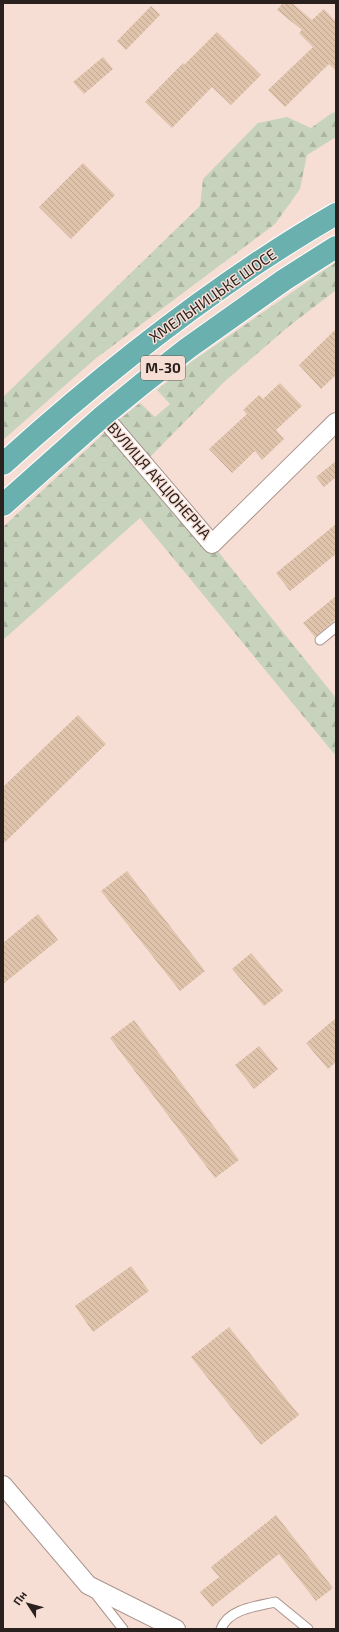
<svg xmlns="http://www.w3.org/2000/svg" width="339" height="1632" viewBox="0 0 339 1632" font-family="'Exo 2',sans-serif">
<style>
.forest{fill:url(#forest-firs)}
.building{fill:url(#building-back-hatch)}
.lines{fill:none;stroke-linecap:round;stroke-linejoin:round}
.service-casing{stroke:#aa948c;stroke-width:11}
.minor-casing{stroke:#aa948c;stroke-width:20}
.trunk-casing{stroke:#fff;stroke-width:24}
.service{stroke:#fff;stroke-width:9}
.minor{stroke:#fff;stroke-width:18}
.trunk{stroke:#6ab0af;stroke-width:22}
.labels{text-anchor:middle;stroke-width:3;stroke-linejoin:round;paint-order:stroke}
.shield{fill:#f6ded5;stroke:#675a55;stroke-width:1}
.shield-label{font-size:14px;font-weight:bold;fill:#2a211e}
.street-label{font-size:15px;fill:#2a211e;stroke:#f6ded5}
</style>
<defs>
<pattern id="forest-firs" width="22" height="20" patternUnits="userSpaceOnUse"><rect width="22" height="20" fill="#c7d3bd"/><path d="M5 1l3.5 6h-7zM16 11l3.5 6h-7z" fill="#abb5a2"/></pattern>
<pattern id="building-back-hatch" width="6" height="6" patternUnits="userSpaceOnUse"><rect width="6" height="6" fill="#e0c3ab"/><path d="M-1 5l2 2M0 0l6 6M5-1l2 2" fill="none" stroke="#c0a793"/></pattern>
</defs>
<rect width="100%" height="100%" fill="#f6ded5"/>
<g class="forest">
<polygon points="336,112 336,137 307,155 300,189 275,224 95,359 3,440 3,397 200,206 203,179 258,123 287,117 311,128 332,113"/>
<polygon points="336,262 336,290 288,327 224,382 147,460 115,423 140,403 155,417 170,404 157,390 191,362"/>
<polygon points="112,426 212,544 336,698 336,756 140,518 3,640 3,527"/>
</g>
<g class="building">
<polygon points="283,3 292,3 312,20 324,9 336,22 336,71 329,64 285,107 268,90 313,47 299,33 302,30 277,10"/>
<polygon points="151,6 160,15 126,50 117,41"/>
<polygon points="217,32 261,75 231,105 212,87 172,128 145,102 183,63 184,65"/>
<polygon points="103,57 113,69 84,94 73,82"/>
<polygon points="83,163 115,195 71,239 39,207"/>
<polygon points="336,329 336,375 321,389 299,365"/>
<polygon points="280,383 302,406 276,430 284,439 262,460 255,451 232,473 209,449 247,414 243,410 259,395 263,399"/>
<polygon points="336,461 336,477 324,487 316,477"/>
<polygon points="336,524 336,554 290,591 276,573"/>
<polygon points="336,596 336,619 315,637 303,623"/>
<polygon points="78,715 106,744 3,844 3,787"/>
<polygon points="127,871 205,971 180,991 101,891"/>
<polygon points="38,914 58,940 3,984 3,943"/>
<polygon points="251,953 283,991 264,1006 232,969"/>
<polygon points="336,1018 336,1062 328,1069 306,1043"/>
<polygon points="134,1020 239,1160 215,1178 110,1038"/>
<polygon points="259,1046 278,1069 254,1089 235,1065"/>
<polygon points="131,1266 149,1291 93,1332 75,1306"/>
<polygon points="229,1327 299,1415 261,1445 191,1357"/>
<polygon points="276,1515 333,1588 316,1601 279,1554 212,1607 200,1592 219,1577 211,1567"/>
</g>
<g class="lines">
<defs>
<g id="service">
<polyline points="320,640 336,627"/>
<polyline points="94,1592 123,1629"/>
<path d="M221,1629C228,1609 257,1606 275,1602L308,1629"/>
</g>
<g id="minor">
<polyline points="103,416 212,544 336,422"/>
<polyline points="3,1485 88,1585 176,1629"/>
</g>
<g id="trunk">
<path d="M3,464C106,371 216,283 336,214"/>
<polyline points="3,505 103,416 142,384 188,348 284,280 336,247"/>
</g>
</defs>
<use href="#service" class="service-casing"/>
<use href="#minor" class="minor-casing"/>
<use href="#trunk" class="trunk-casing"/>
<use href="#service" class="service"/>
<use href="#minor" class="minor"/>
<use href="#trunk" class="trunk"/>
</g>
<g class="labels">
<rect class="shield" x="141" y="356" width="44" height="24" rx="3"/>
<g class="shield-label">
<text x="163" y="373">М-30</text>
</g>
<g class="street-label">
<text transform="translate(213 296) rotate(-35)" y="5">ХМЕЛЬНИЦЬКЕ ШОСЕ</text>
<text transform="translate(159 481) rotate(49)" y="5">ВУЛИЦЯ АКЦІОНЕРНА</text>
</g>
</g>
<rect width="339" height="1632" fill="none" stroke="#2a211e" stroke-width="8"/>
<g transform="translate(28 1604) rotate(306)" stroke="#f6ded5" stroke-width="3" paint-order="stroke">
<path d="M0-3L7 15L0 10L-7 15Z" fill="#2a211e"/>
<text y="-6" font-size="11" font-weight="bold" text-anchor="middle" fill="#2a211e">Пн</text>
</g>
</svg>
